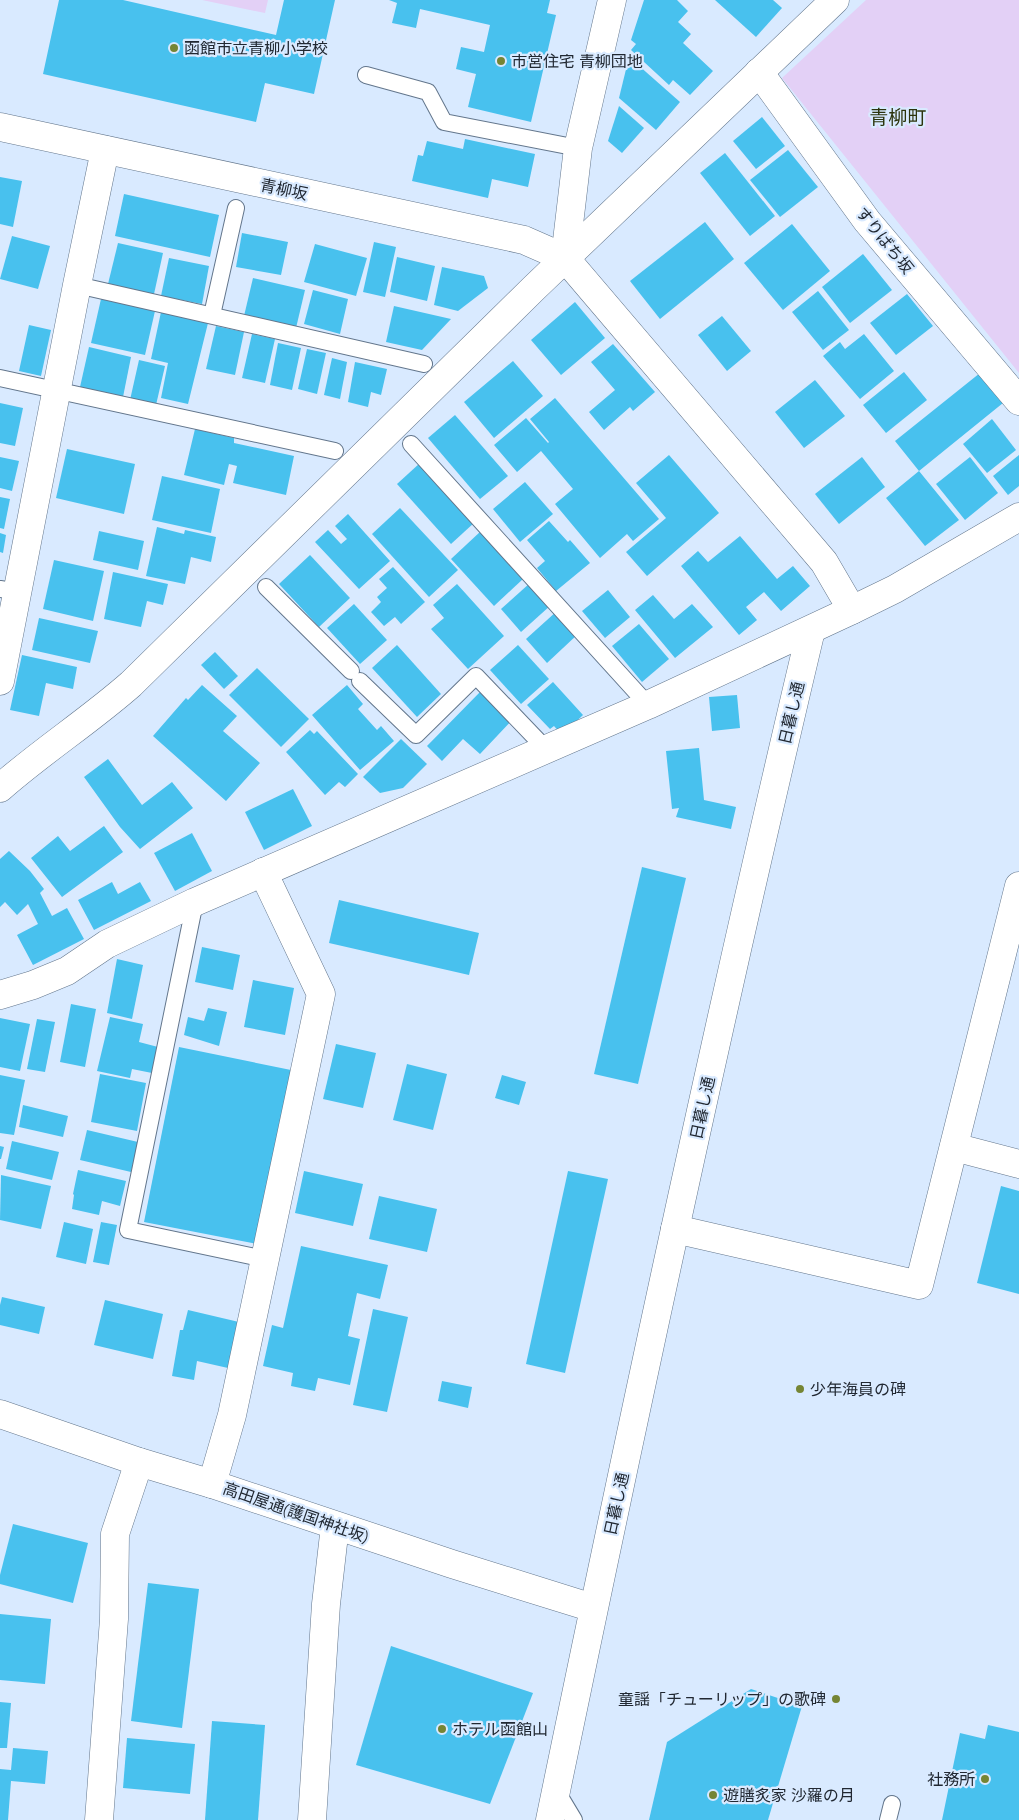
<svg xmlns="http://www.w3.org/2000/svg" width="1019" height="1820" viewBox="0 0 1019 1820" font-family="'Zilla Slab','Noto Sans JP',serif">
<style>
.green{fill:#e3d0f6}
.building{fill:#48c1ee}
.lines{fill:none;stroke-linecap:round;stroke-linejoin:round}
.lane-casing{stroke:#63768c;stroke-width:18}
.street-casing{stroke:#63768c;stroke-width:29}
.secondary-casing{stroke:#63768c;stroke-width:29}
.lane{stroke:#fff;stroke-width:16}
.street{stroke:#fff;stroke-width:28}
.secondary{stroke:#fff;stroke-width:28}
.poi-dot{fill:#758534;stroke:#d9eaff;stroke-width:2}
.labels{text-anchor:middle;stroke-width:4.5;stroke-linejoin:round;paint-order:stroke}
.poi-label{font-size:16px;fill:#212832;stroke:#d9eaff;text-anchor:start}
.street-label{font-size:16px;fill:#212832;stroke:#d9eaff}
.quarter-label{font-size:19px;fill:#2c340d;stroke:#d9eaff}
</style>
<rect width="100%" height="100%" fill="#d9eaff"/>
<g class="green">
<polygon points="202,0 268,0 265,13"/>
<polygon points="866,0 1019,0 1019,373 782,78"/>
</g>
<g class="building">
<polygon points="59,0 123,0 276,35 284,0 335,0 314,94 265,83 256,122 43,74"/>
<polygon points="389,0 550,0 547,13 556,15 531,122 468,107 476,74 456,69 461,47 484,52 490,25 420,9 416,28 392,23 397,3"/>
<polygon points="644,0 677,0 688,11 678,22 691,34 683,43 713,71 690,95 673,80 669,85 631,50 636,44 631,40"/>
<polygon points="715,0 773,0 782,8 756,37"/>
<polygon points="629,57 680,102 656,130 619,98"/>
<polygon points="619,106 644,128 622,153 608,141"/>
<polygon points="762,117 785,146 756,169 733,141"/>
<polygon points="465,139 535,154 528,187 492,179 488,198 412,181 418,155 423,156 427,141 463,149"/>
<polygon points="788,150 818,187 780,217 750,180"/>
<polygon points="725,153 775,216 750,236 700,173"/>
<polygon points="0,177 22,181 13,227 0,224"/>
<polygon points="124,194 219,215 210,257 115,236"/>
<polygon points="705,222 734,259 660,319 630,281"/>
<polygon points="792,224 830,271 783,310 744,263"/>
<polygon points="242,233 288,242 281,275 236,267"/>
<polygon points="12,236 50,246 38,289 0,279"/>
<polygon points="374,242 396,247 385,297 363,292"/>
<polygon points="118,243 163,253 154,294 108,284"/>
<polygon points="315,244 367,258 356,296 304,282"/>
<polygon points="863,254 892,290 850,323 822,287"/>
<polygon points="397,257 435,266 427,301 390,292"/>
<polygon points="169,258 209,266 202,304 161,296"/>
<polygon points="442,267 484,276 488,288 458,311 434,305"/>
<polygon points="253,278 305,290 296,328 244,316"/>
<polygon points="313,290 348,299 340,334 304,324"/>
<polygon points="818,291 849,330 823,350 792,312"/>
<polygon points="907,294 933,326 896,355 870,323"/>
<polygon points="101,299 155,311 145,355 91,343"/>
<polygon points="575,302 605,338 561,375 531,340"/>
<polygon points="394,306 451,319 422,350 386,342"/>
<polygon points="161,312 208,323 188,404 161,398 168,363 151,359"/>
<polygon points="722,316 751,351 727,371 698,335"/>
<polygon points="29,325 51,330 41,376 19,371"/>
<polygon points="216,326 244,332 235,375 206,369"/>
<polygon points="252,334 275,339 265,383 242,378"/>
<polygon points="864,334 894,371 860,399 823,356 840,342 845,349"/>
<polygon points="278,343 301,348 292,390 270,385"/>
<polygon points="613,344 655,392 633,411 630,407 604,430 589,412 615,390 591,362"/>
<polygon points="89,347 131,357 123,397 80,387"/>
<polygon points="307,349 326,353 317,394 298,389"/>
<polygon points="332,358 347,362 340,399 324,395"/>
<polygon points="139,360 165,366 156,405 130,400"/>
<polygon points="513,361 543,396 494,438 464,402"/>
<polygon points="355,362 387,369 381,395 371,392 368,407 348,402"/>
<polygon points="904,372 927,400 886,433 863,405"/>
<polygon points="980,373 1003,403 919,471 959,520 925,546 886,498 919,471 895,441"/>
<polygon points="815,380 845,416 804,448 775,412"/>
<polygon points="555,398 659,519 633,541 627,534 600,558 555,504 573,489 541,451 517,472 494,445 526,418 548,443 549,442 530,419"/>
<polygon points="0,403 23,408 15,446 0,443"/>
<polygon points="455,415 508,476 480,499 428,438"/>
<polygon points="992,419 1016,450 987,473 963,444"/>
<polygon points="195,429 234,438 234,443 294,456 286,495 233,483 237,466 229,464 224,485 184,475"/>
<polygon points="67,449 135,464 124,514 56,498"/>
<polygon points="669,455 719,513 647,576 626,552 666,518 636,483"/>
<polygon points="1019,455 1019,486 1008,495 993,476"/>
<polygon points="0,457 19,461 12,491 0,488"/>
<polygon points="862,457 885,487 839,524 815,494"/>
<polygon points="970,457 998,493 965,520 936,484"/>
<polygon points="420,463 475,522 451,544 397,484"/>
<polygon points="162,476 220,489 211,533 152,520"/>
<polygon points="525,482 553,514 520,542 493,509"/>
<polygon points="0,497 10,499 4,529 0,528"/>
<polygon points="400,508 458,570 429,597 372,534"/>
<polygon points="348,514 390,561 359,589 315,542 328,530 341,544 347,539 335,526"/>
<polygon points="549,521 568,542 570,540 590,563 556,591 537,568 545,561 527,540"/>
<polygon points="157,527 184,534 185,530 216,537 211,562 191,557 185,584 146,576"/>
<polygon points="99,531 144,541 138,570 93,560"/>
<polygon points="481,531 524,578 494,606 451,559"/>
<polygon points="0,533 6,535 3,553 0,552"/>
<polygon points="740,536 777,579 793,566 810,586 781,611 764,592 746,607 757,620 739,635 681,566 698,551 708,562"/>
<polygon points="310,555 350,598 319,627 279,584"/>
<polygon points="54,560 104,571 93,621 43,609"/>
<polygon points="393,567 425,602 401,624 395,617 384,626 371,612 381,602 377,597 387,588 379,579"/>
<polygon points="113,572 168,584 163,605 147,601 141,627 104,619"/>
<polygon points="530,583 551,605 521,632 501,609"/>
<polygon points="457,584 504,636 468,669 431,629 444,618 433,605"/>
<polygon points="608,590 630,617 605,638 582,611"/>
<polygon points="653,595 674,619 692,604 713,627 675,658 635,610"/>
<polygon points="354,604 387,640 360,664 327,628"/>
<polygon points="557,611 578,634 547,663 526,639"/>
<polygon points="39,618 98,631 90,663 32,650"/>
<polygon points="639,624 669,659 642,682 612,646"/>
<polygon points="397,645 441,694 417,717 372,668"/>
<polygon points="518,645 549,679 521,704 490,670"/>
<polygon points="215,652 238,676 224,689 201,665"/>
<polygon points="22,655 77,667 73,689 46,683 39,716 10,710"/>
<polygon points="257,668 309,719 281,747 229,695"/>
<polygon points="553,682 583,715 562,735 554,726 550,729 527,705"/>
<polygon points="202,685 237,716 223,731 260,763 226,801 153,736 186,698 188,700"/>
<polygon points="347,685 363,704 358,709 377,730 381,726 394,741 360,770 312,715"/>
<polygon points="481,691 512,720 480,754 463,739 442,761 427,746"/>
<polygon points="737,695 740,728 712,731 709,697"/>
<polygon points="310,730 314,734 317,731 358,774 345,787 339,782 325,795 286,752"/>
<polygon points="401,739 427,764 403,788 380,793 363,777"/>
<polygon points="699,748 704,800 736,807 731,829 676,817 679,808 672,809 666,751"/>
<polygon points="108,759 142,805 172,782 193,808 140,849 120,827 84,777"/>
<polygon points="293,789 312,826 264,850 245,812"/>
<polygon points="104,826 123,852 62,897 31,858 58,836 70,851"/>
<polygon points="192,833 212,871 175,891 154,853"/>
<polygon points="9,851 30,871 44,889 40,893 52,916 67,908 84,939 33,965 17,935 38,924 28,904 17,915 5,902 0,907 0,859"/>
<polygon points="642,867 686,878 638,1084 594,1074"/>
<polygon points="112,882 118,894 140,882 151,901 94,930 78,900"/>
<polygon points="339,900 479,933 469,975 329,943"/>
<polygon points="202,947 240,955 233,990 195,982"/>
<polygon points="117,959 143,965 132,1019 107,1013"/>
<polygon points="253,980 294,988 285,1035 244,1027"/>
<polygon points="71,1004 96,1009 85,1067 60,1062"/>
<polygon points="208,1008 227,1012 219,1046 184,1035 188,1017 204,1021"/>
<polygon points="110,1017 143,1024 139,1042 158,1047 152,1073 132,1069 130,1078 97,1071"/>
<polygon points="0,1018 30,1024 20,1071 0,1067"/>
<polygon points="37,1019 55,1022 45,1072 27,1069"/>
<polygon points="336,1044 376,1053 363,1108 323,1099"/>
<polygon points="179,1047 291,1070 257,1244 144,1222"/>
<polygon points="407,1064 447,1074 433,1130 393,1120"/>
<polygon points="100,1074 146,1083 137,1131 91,1122"/>
<polygon points="0,1075 25,1080 14,1135 0,1133"/>
<polygon points="502,1075 526,1082 519,1105 495,1098"/>
<polygon points="23,1105 68,1116 63,1137 19,1127"/>
<polygon points="87,1130 138,1142 131,1172 80,1160"/>
<polygon points="12,1141 59,1152 52,1180 6,1169"/>
<polygon points="0,1146 4,1147 1,1159 0,1159"/>
<polygon points="78,1170 126,1181 120,1206 102,1201 99,1215 72,1209 74,1195 73,1194"/>
<polygon points="304,1171 363,1184 353,1226 295,1213"/>
<polygon points="568,1171 608,1179 565,1373 526,1364"/>
<polygon points="1,1175 51,1186 41,1229 0,1220"/>
<polygon points="1001,1186 1019,1191 1019,1294 977,1283"/>
<polygon points="379,1196 437,1209 427,1252 369,1239"/>
<polygon points="64,1222 93,1229 86,1264 56,1257"/>
<polygon points="101,1222 117,1225 109,1265 93,1262"/>
<polygon points="301,1246 388,1265 380,1299 357,1293 348,1336 360,1339 350,1385 318,1378 315,1391 291,1386 293,1373 263,1366 272,1325 283,1328"/>
<polygon points="2,1297 45,1307 39,1334 0,1325 0,1305"/>
<polygon points="105,1300 163,1314 153,1359 94,1345"/>
<polygon points="373,1309 408,1317 387,1412 353,1405"/>
<polygon points="188,1310 239,1322 228,1368 197,1361 194,1380 172,1376 180,1330 183,1330"/>
<polygon points="442,1381 472,1387 468,1408 438,1401"/>
<polygon points="13,1524 88,1543 73,1603 0,1584 0,1575"/>
<polygon points="148,1583 199,1589 182,1728 131,1721"/>
<polygon points="0,1614 51,1619 45,1684 0,1680"/>
<polygon points="391,1646 533,1693 490,1804 356,1765"/>
<polygon points="751,1689 802,1706 768,1820 649,1820 667,1742"/>
<polygon points="0,1702 11,1703 7,1748 0,1748"/>
<polygon points="212,1721 265,1725 258,1820 205,1820"/>
<polygon points="988,1725 1019,1732 1019,1820 942,1820 960,1733 985,1739"/>
<polygon points="127,1738 195,1744 190,1794 123,1788"/>
<polygon points="13,1748 48,1751 45,1784 11,1781 8,1820 0,1820 0,1769 11,1770"/>
</g>
<g class="lines">
<defs>
<g id="lane">
<polyline points="366,75 428,92 444,122 578,148"/>
<polyline points="77,285 424,364"/>
<polyline points="212,315 236,208"/>
<polyline points="0,378 335,451"/>
<polyline points="411,444 648,705"/>
<polyline points="266,587 351,671"/>
<polyline points="0,589 18,592"/>
<polyline points="360,681 416,735 476,676 546,749"/>
<polyline points="195,902 128,1230 265,1259"/>
<polyline points="556,1790 574,1820"/>
<polyline points="888,1820 892,1804"/>
</g>
<g id="street">
<polyline points="612,0 578,148 565,258 824,562 852,610"/>
<polyline points="759,72 867,221 1019,401"/>
<polyline points="0,681 77,285 105,150"/>
<polyline points="0,995 33,985 67,971 107,944 195,902 648,705 852,610 895,589 1019,517"/>
<polyline points="954,1147 1019,1164"/>
<polyline points="675,1229 919,1285 1019,886"/>
<polyline points="212,1484 232,1415 321,994 263,872"/>
<polyline points="99,1820 114,1619 115,1534 139,1462"/>
<polyline points="312,1820 326,1604 335,1526"/>
</g>
<g id="secondary">
<polyline points="0,127 524,240 565,258"/>
<path d="M0,788C42,751 89,721 131,684L533,289L835,0"/>
<polyline points="0,1414 139,1462 212,1484 452,1564 593,1608"/>
<path d="M550,1820C632,1422 717,1025 811,630"/>
</g>
</defs>
<use href="#lane" class="lane-casing"/>
<use href="#street" class="street-casing"/>
<use href="#secondary" class="secondary-casing"/>
<use href="#lane" class="lane"/>
<use href="#street" class="street"/>
<use href="#secondary" class="secondary"/>
</g>
<g class="poi-dot">
<circle cx="174" cy="48" r="5"/>
<circle cx="501" cy="61" r="5"/>
<circle cx="800" cy="1389" r="5"/>
<circle cx="836" cy="1699" r="5"/>
<circle cx="442" cy="1729" r="5"/>
<circle cx="985" cy="1779" r="5"/>
<circle cx="713" cy="1795" r="5"/>
</g>
<g class="labels">
<g class="poi-label">
<text x="184" y="54">函館市立青柳小学校</text>
<text x="511" y="67">市営住宅 青柳団地</text>
<text x="810" y="1395">少年海員の碑</text>
<text x="826" y="1705" text-anchor="end">童謡「チューリップ」の歌碑</text>
<text x="452" y="1735">ホテル函館山</text>
<text x="975" y="1785" text-anchor="end">社務所</text>
<text x="723" y="1801">遊膳炙家 沙羅の月</text>
</g>
<g class="street-label">
<text transform="translate(284 189) rotate(12)" y="6">青柳坂</text>
<text transform="translate(885 240) rotate(51)" y="6">すりばち坂</text>
<text transform="translate(791 713) rotate(-77)" y="6">日暮し通</text>
<text transform="translate(702 1108) rotate(-78)" y="6">日暮し通</text>
<text transform="translate(616 1504) rotate(-78)" y="6">日暮し通</text>
<text transform="translate(296 1512) rotate(19)" y="6">高田屋通(護国神社坂)</text>
</g>
<g class="quarter-label">
<text x="898" y="124">青柳町</text>
</g>
</g>
</svg>
